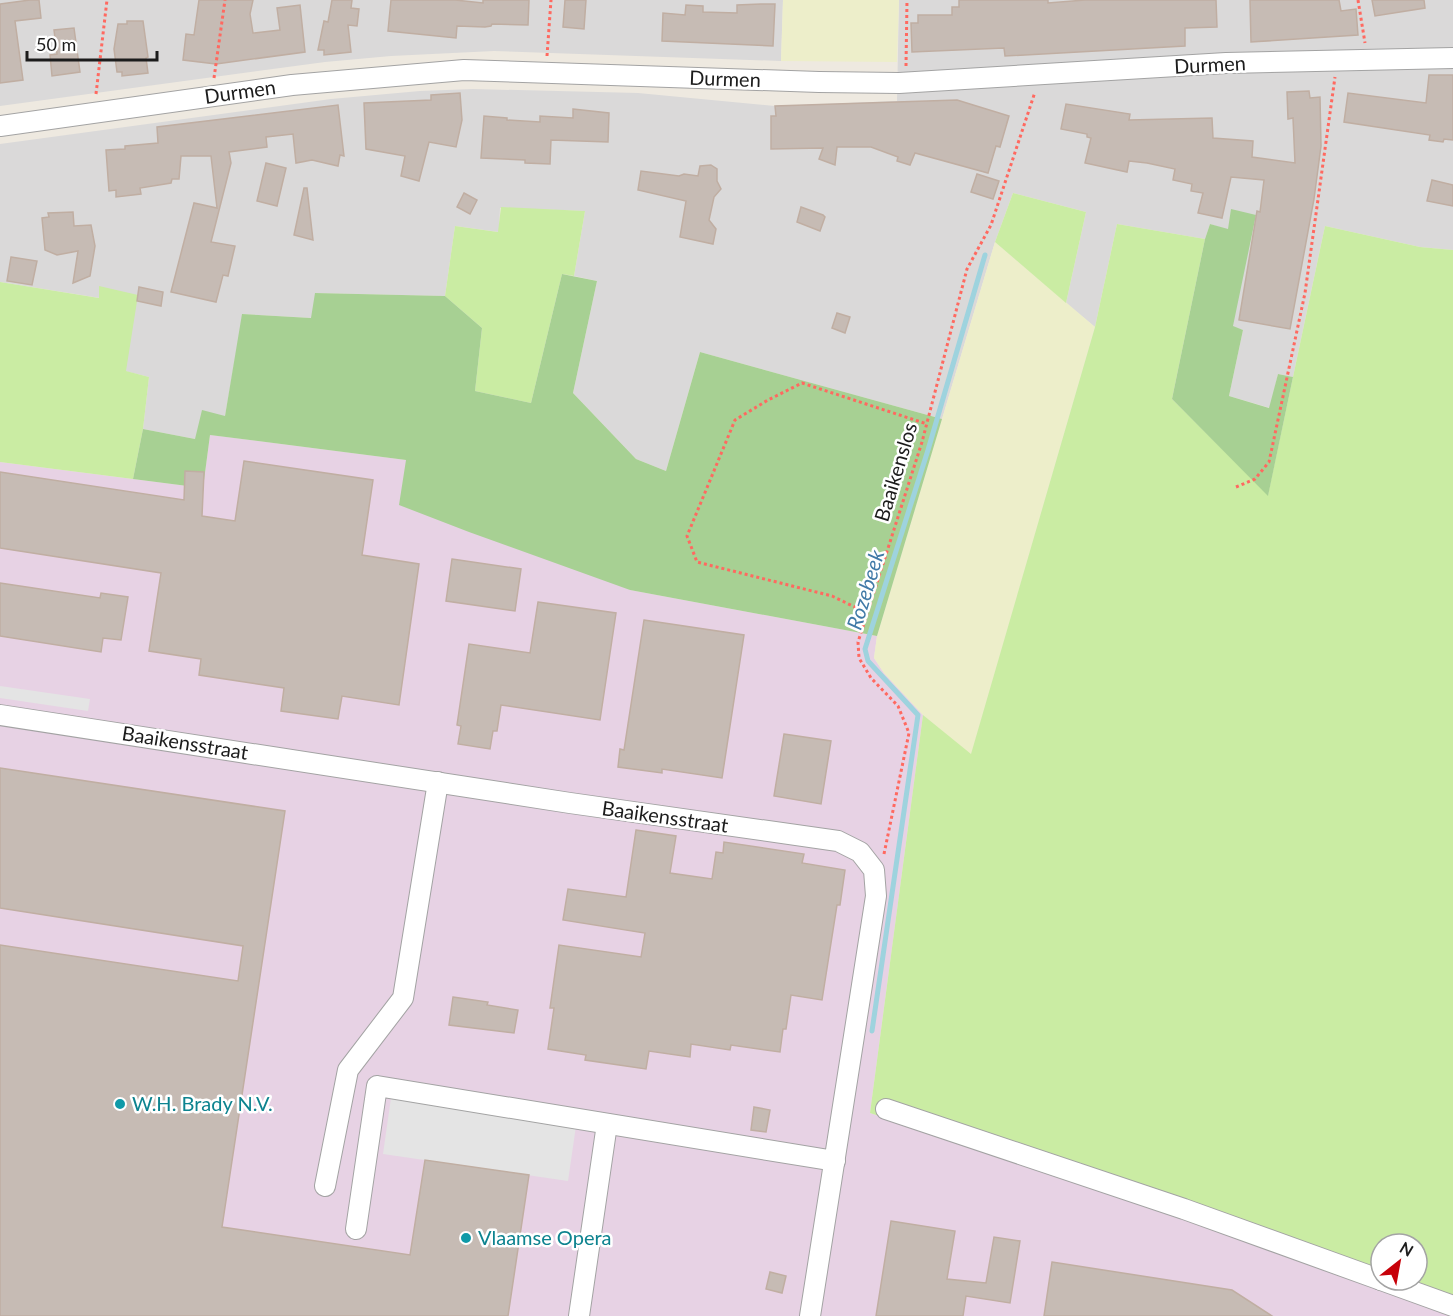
<svg xmlns="http://www.w3.org/2000/svg" width="1453" height="1316" viewBox="0 0 1453 1316" font-family="Lato,sans-serif">
<style>
.residential{fill:#dad9d9}
.industrial{fill:#e7d2e4}
.farmland{fill:#edeeca}
.grass{fill:#caeca3;fill-rule:evenodd}
.forest{fill:#a7d093}
.parking{fill:#e4e4e4}
.lines{fill:none;stroke-linecap:round;stroke-linejoin:round}
.stream{stroke:#9ed3de;stroke-width:5}
.building{fill:#c6bbb4;stroke:#c0aea2;stroke-width:1.5}
.minor-casing{stroke:#a3a3a3;stroke-width:22}
.path{stroke:#ff6960;stroke-width:3;stroke-dasharray:3 3;stroke-linecap:butt}
.minor{stroke:#fff;stroke-width:20}
.culture-dot{fill:#0f9aa8;stroke:#fff;stroke-width:2}
.labels{text-anchor:middle;stroke-width:5;stroke-linejoin:round;paint-order:stroke}
.street-label{font-size:20px;fill:#1c1c1c;stroke:#fff}
.culture-label{font-size:20px;fill:#0d838f;stroke:#fff;text-anchor:start}
.water-label{font-size:21px;font-style:italic;fill:#417aa7;stroke:#fff}
</style>
<rect width="100%" height="100%" fill="#eee9e0"/>
<g class="residential">
<polygon points="0,0 783,0 781,61 494,51 391,56 325,62 0,106"/>
<polygon points="899,0 1453,0 1453,250 1420,247 1325,226 1293,377 1278,374 1270,408 1229,396 1243,330 1233,327 1228,230 1210,224 1205,239 1117,224 1095,327 1066,303 1086,212 1013,193 995,242 942,419 700,352 666,471 636,459 573,393 597,281 574,276 585,211 500,208 499,232 455,226 445,296 316,293 312,318 243,314 225,416 195,439 143,429 149,377 125,371 99,286 100,298 0,282 0,144 331,99 420,91 473,89 638,93 775,106 897,101"/>
</g>
<polygon class="industrial" points="210,435 406,460 630,590 877,636 874,658 884,673 923,715 870,1113 1203,1225 1453,1314 1453,1316 0,1316 0,462 203,488"/>
<g class="farmland">
<polygon points="783,0 899,0 897,62 781,61"/>
<polygon points="995,242 1095,327 971,755 923,715 884,673 874,658 877,636"/>
</g>
<g class="grass">
<polygon points="1013,193 1086,212 1066,303 995,242"/>
<polygon points="501,207 585,211 574,276 562,274 531,403 475,391 482,328 445,296 455,226 498,232"/>
<path d="M1117,224L1205,239L1172,399L1268,495L1325,226L1420,247L1453,250V1314L1203,1225L870,1113L923,715L971,754L1095,327ZM1381,1244H1417V1280H1381Z"/>
<polygon points="0,282 99,298 99,286 138,295 126,371 149,377 143,429 133,479 0,462"/>
</g>
<g class="forest">
<polygon points="1231,209 1256,215 1233,326 1243,330 1229,396 1269,408 1278,374 1293,377 1268,496 1172,399 1205,239 1210,224 1228,229"/>
<polygon points="562,274 597,281 573,393 636,459 666,471 700,352 942,419 877,636 630,590 469,532 399,505 406,460 210,435 203,488 133,479 143,429 195,439 202,410 225,416 242,314 311,318 315,293 445,296 482,328 475,391 531,403"/>
</g>
<g class="parking">
<polygon points="0,686 90,699 88,711 0,698"/>
<polygon points="391,1098 576,1126 568,1181 383,1154"/>
</g>
<g class="lines">
<polyline class="stream" points="872,1031 918,715 868,661 865,649 928,450 985,255"/>
</g>
<g class="building">
<polygon points="30,0 39,0 41,18 15,21 23,80 0,83 0,4"/>
<polygon points="199,0 253,0 250,14 253,33 280,30 277,8 300,5 305,52 216,64 183,60 186,34 194,35"/>
<polygon points="332,0 352,0 351,8 359,9 357,26 348,25 351,52 324,55 324,50 318,50 324,21 328,22"/>
<polygon points="391,0 455,0 483,3 483,0 529,0 528,25 492,24 491,26 485,27 457,26 456,38 388,31"/>
<polygon points="565,0 586,0 584,29 563,27"/>
<polygon points="959,0 1048,0 1048,3 1085,0 1216,0 1217,27 1185,28 1185,46 1005,56 1004,48 912,52 911,23 918,23 918,15 952,15 952,7 959,7"/>
<polygon points="1250,0 1339,0 1341,11 1356,9 1358,35 1251,42"/>
<polygon points="1372,0 1424,0 1425,8 1375,16"/>
<polygon points="761,4 775,4 773,46 662,41 663,13 685,15 686,5 703,6 703,12 737,13 737,5"/>
<polygon points="127,21 143,21 148,57 146,58 148,73 122,76 122,72 117,72 114,49 118,24 127,24"/>
<polygon points="74,28 80,72 52,76 50,55 57,54 54,30"/>
<polygon points="1429,75 1453,75 1453,140 1444,139 1443,142 1429,140 1430,135 1344,122 1348,93 1426,103"/>
<polygon points="1309,91 1310,98 1320,97 1321,146 1314,199 1290,329 1239,320 1257,211 1260,212 1264,180 1231,177 1222,218 1198,213 1203,193 1191,191 1192,184 1173,180 1175,169 1147,163 1129,161 1127,172 1085,163 1091,138 1087,137 1087,134 1061,129 1066,104 1130,114 1129,120 1212,118 1213,138 1253,141 1252,157 1295,163 1293,118 1288,119 1287,92"/>
<polygon points="460,93 462,120 456,147 429,142 419,181 401,176 405,156 366,149 364,103 431,100 431,95"/>
<polygon points="957,100 1009,116 1000,147 996,146 988,173 915,153 910,165 897,161 898,157 871,147 837,147 835,165 819,159 823,148 771,149 771,116 776,116 775,106"/>
<polygon points="338,105 344,156 340,155 338,166 312,160 296,163 293,134 266,137 267,147 229,152 231,163 211,242 235,246 228,276 223,275 216,302 171,292 194,203 217,208 211,156 181,156 179,179 172,179 171,183 140,188 141,194 116,197 116,190 109,191 106,150 125,149 125,146 158,143 157,127"/>
<polygon points="573,109 609,113 608,142 551,140 550,164 525,163 525,160 481,158 484,116 507,118 507,120 540,122 540,116 573,118"/>
<polygon points="266,163 286,168 277,206 257,201"/>
<polygon points="711,165 717,169 717,181 721,189 714,197 709,220 716,229 713,244 680,237 686,201 638,190 641,171 679,176 684,174 698,176 700,166"/>
<polygon points="977,174 999,181 993,199 971,192"/>
<polygon points="1432,180 1453,185 1453,206 1427,201"/>
<polygon points="304,188 307,188 313,240 294,235"/>
<polygon points="464,193 477,200 470,214 457,207"/>
<polygon points="801,207 823,215 825,217 820,231 797,222"/>
<polygon points="73,212 74,226 91,225 95,246 90,276 73,283 78,251 57,255 45,250 42,218 49,217 48,213"/>
<polygon points="11,257 37,261 32,285 7,281"/>
<polygon points="139,287 163,292 161,306 137,301"/>
<polygon points="837,313 850,317 845,333 832,328"/>
<polygon points="244,461 373,480 362,555 419,564 399,705 342,696 338,719 281,711 284,688 199,675 201,659 149,651 161,573 0,548 0,472 184,500 185,471 204,472 202,516 235,521"/>
<polygon points="452,559 521,569 515,611 446,601"/>
<polygon points="0,583 100,598 101,593 128,597 121,640 103,638 101,652 0,636"/>
<polygon points="538,602 616,613 600,720 501,705 497,731 493,731 490,749 458,744 461,726 457,725 469,644 530,653"/>
<polygon points="644,620 744,635 722,778 662,769 662,773 618,767 620,749 624,750"/>
<polygon points="784,734 831,741 821,804 774,796"/>
<polygon points="0,768 285,811 222,1227 410,1255 425,1160 529,1175 508,1316 0,1316 0,945 238,981 243,946 0,908"/>
<polygon points="636,830 676,836 670,873 712,879 716,852 723,853 724,842 804,854 802,863 845,870 840,905 837,905 822,1000 791,995 786,1029 783,1029 780,1052 731,1045 730,1050 691,1044 690,1057 649,1051 646,1069 585,1060 586,1055 548,1049 554,1008 550,1008 559,945 641,957 645,933 563,920 568,889 626,897"/>
<polygon points="453,997 488,1002 487,1005 518,1010 514,1033 449,1025"/>
<polygon points="754,1107 770,1110 766,1132 751,1130"/>
<polygon points="891,1221 955,1231 947,1279 986,1283 994,1237 1020,1241 1010,1303 966,1296 963,1316 876,1316"/>
<polygon points="1052,1262 1232,1290 1272,1316 1044,1316"/>
<polygon points="770,1272 786,1276 782,1293 766,1289"/>
</g>
<g class="lines">
<defs>
<g id="minor">
<polyline points="0,126 292,85 464,70 819,82 899,83 1226,63 1453,58"/>
<polyline points="0,715 570,803 838,841 860,852 874,870 876,896 810,1316"/>
<polyline points="886,1109 1184,1209 1381,1280"/>
<polyline points="325,1186 348,1070 403,998 438,782"/>
<polyline points="356,1229 377,1086 835,1161"/>
<polyline points="1381,1280 1453,1306"/>
<polyline points="579,1316 607,1124"/>
</g>
</defs>
<use href="#minor" class="minor-casing"/>
<g class="path">
<polyline points="1358,0 1365,43"/>
<polyline points="547,56 551,0"/>
<polyline points="906,66 907,0"/>
<polyline points="214,78 225,0"/>
<polyline points="96,94 107,0"/>
<polyline points="1236,487 1255,479 1269,462 1305,293 1335,77"/>
<polyline points="867,613 832,596 697,562 687,536 735,420 768,400 802,383 927,424"/>
<polyline points="884,854 909,733 898,706 871,678 859,658 858,642 922,442 967,269 991,225 1035,92"/>
</g>
<use href="#minor" class="minor"/>
</g>
<g class="culture-dot">
<circle cx="120" cy="1104" r="6"/>
<circle cx="466" cy="1238" r="6"/>
</g>
<g class="labels">
<g class="street-label">
<text transform="translate(1210 65) rotate(-3)" y="7">Durmen</text>
<text transform="translate(725 79) rotate(2)" y="7">Durmen</text>
<text transform="translate(240 92) rotate(-8)" y="7">Durmen</text>
<text transform="translate(896 472) rotate(-73)" y="7">Baaikenslos</text>
<text transform="translate(185 743) rotate(9)" y="7">Baaikensstraat</text>
<text transform="translate(665 817) rotate(8)" y="7">Baaikensstraat</text>
</g>
<g class="culture-label">
<text x="132" y="1111">W.H. Brady N.V.</text>
<text x="478" y="1245">Vlaamse Opera</text>
</g>
<g class="water-label">
<text transform="translate(866 590) rotate(-73)" y="7">Rozebeek</text>
</g>
</g>
<g transform="translate(1399 1262) rotate(31)"><circle r="28" fill="#ffffff" stroke="#a4a4a4" stroke-width="1.5"/>
<path d="M0-4.5L10 22L0 15L-10 22Z" fill="#c70009"/>
<text y="-9" font-size="16" font-weight="bold" text-anchor="middle" fill="#1c1c1c">N</text>
</g>
<path d="M27 51v9h130v-9" fill="none" stroke="#1c1c1c" stroke-width="3"/>
<text x="36" y="51" font-size="18" fill="#1c1c1c" stroke="#ffffff" stroke-width="4.5" paint-order="stroke">50 m</text>
</svg>
